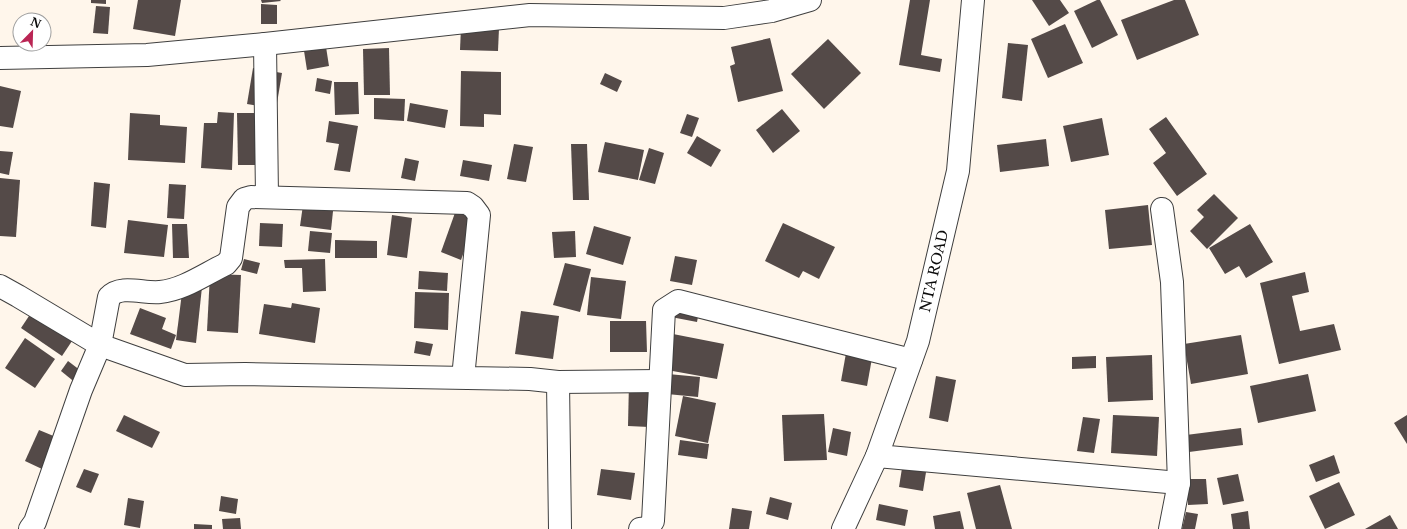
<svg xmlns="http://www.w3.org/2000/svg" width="1407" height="529" viewBox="0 0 1407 529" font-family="'Libre Baskerville',serif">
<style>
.building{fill:#544a48}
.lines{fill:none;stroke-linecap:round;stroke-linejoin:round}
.minor-casing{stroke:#3f3f3f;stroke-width:24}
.minor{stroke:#fff;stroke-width:22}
.labels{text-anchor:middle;stroke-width:4;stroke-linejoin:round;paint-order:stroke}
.street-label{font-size:14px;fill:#0c0c0c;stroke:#fff}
</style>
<rect width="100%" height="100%" fill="#fff6eb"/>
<g class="building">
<polygon points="91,0 106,0 106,4 91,3"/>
<polygon points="138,0 181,0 175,36 133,29"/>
<polygon points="261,0 280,0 281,1 262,3"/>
<polygon points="910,0 930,0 921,55 942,59 940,72 899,65"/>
<polygon points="1032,0 1060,0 1069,13 1049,26"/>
<polygon points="1097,0 1100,0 1118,35 1092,48 1074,11"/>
<polygon points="1174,0 1185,0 1199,35 1137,60 1121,20"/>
<polygon points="261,4 277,5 277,24 261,24"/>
<polygon points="96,6 110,7 108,34 93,33"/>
<polygon points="1065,24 1083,63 1048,78 1031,39"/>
<polygon points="461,27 499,28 498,51 460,50"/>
<polygon points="770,38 783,91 738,102 730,66 735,64 731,47"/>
<polygon points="828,39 861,73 824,109 791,74"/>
<polygon points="1008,43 1028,45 1022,101 1002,98"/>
<polygon points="326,47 329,66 307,70 304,51"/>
<polygon points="389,48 390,95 364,95 363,49"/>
<polygon points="253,68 282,73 276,109 247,104"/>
<polygon points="461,71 501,72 501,115 484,114 484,127 460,126"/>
<polygon points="605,73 622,81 617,92 600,84"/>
<polygon points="317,78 332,81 330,94 315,91"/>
<polygon points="334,82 358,82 359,114 335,115"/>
<polygon points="0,86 21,91 13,128 0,126"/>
<polygon points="374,98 405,99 404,121 374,119"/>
<polygon points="410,103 448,110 445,128 407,121"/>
<polygon points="782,109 800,131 773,153 756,130"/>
<polygon points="218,112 234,113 232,170 201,168 204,123 217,123"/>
<polygon points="130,113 160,115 160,125 187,127 185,163 128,160"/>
<polygon points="237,113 257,113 272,165 238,165"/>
<polygon points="687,114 699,118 692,137 680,133"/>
<polygon points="1166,117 1207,174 1177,196 1153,163 1166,153 1149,129"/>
<polygon points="1102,118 1109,155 1071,162 1063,126"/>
<polygon points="329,121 358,126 350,172 334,170 339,144 326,142"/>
<polygon points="697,136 721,150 711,167 687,153"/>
<polygon points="1046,139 1049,166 1000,172 997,145"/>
<polygon points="605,142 644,150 638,180 598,172"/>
<polygon points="514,144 533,147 526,182 507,179"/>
<polygon points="571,144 587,144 589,200 573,200"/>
<polygon points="649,148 664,153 655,184 639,180"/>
<polygon points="0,151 13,152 9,175 0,173"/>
<polygon points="405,158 419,161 415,181 401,178"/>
<polygon points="463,160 492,165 489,181 460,176"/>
<polygon points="0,178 20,180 16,237 0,236"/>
<polygon points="94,182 110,184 106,228 91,226"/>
<polygon points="169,184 186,185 184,219 167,218"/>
<polygon points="1214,194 1238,218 1207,249 1190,231 1204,217 1197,210"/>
<polygon points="461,196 481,204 461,260 441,252"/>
<polygon points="304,198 334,202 331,230 300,226"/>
<polygon points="1148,205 1152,245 1109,249 1105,210"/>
<polygon points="392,215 412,218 407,258 387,255"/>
<polygon points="128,220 168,225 164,257 124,253"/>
<polygon points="260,223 283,224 282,247 259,246"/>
<polygon points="783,223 835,247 819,279 803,271 799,278 765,261"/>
<polygon points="172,224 187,224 189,258 173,258"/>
<polygon points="1250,224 1273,262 1246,278 1239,266 1225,274 1209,248"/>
<polygon points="594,226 631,237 623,265 586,254"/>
<polygon points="310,231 332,233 330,253 308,251"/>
<polygon points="575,231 576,257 554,258 552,232"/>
<polygon points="335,240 377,241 377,258 335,258"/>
<polygon points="675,256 697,260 692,285 670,281"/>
<polygon points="244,259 260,263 257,274 241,270"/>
<polygon points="325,259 326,291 303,292 302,268 285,268 284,260"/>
<polygon points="565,263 591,269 580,312 553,305"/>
<polygon points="419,271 448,273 447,291 418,289"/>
<polygon points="1305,272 1309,292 1292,296 1300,331 1334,324 1341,350 1279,364 1260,283"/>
<polygon points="210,274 241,275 238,333 207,331"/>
<polygon points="591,277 626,281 621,319 587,315"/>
<polygon points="183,285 202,287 196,343 176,340"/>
<polygon points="415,292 449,293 448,330 414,328"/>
<polygon points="675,302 700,306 697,322 671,317"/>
<polygon points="292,303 320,308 315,343 259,334 264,304 291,308"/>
<polygon points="140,308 166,318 162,329 176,335 171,349 130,334"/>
<polygon points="521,311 559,316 553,359 515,354"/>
<polygon points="31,313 72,341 62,356 21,328"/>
<polygon points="610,321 646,321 647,352 610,352"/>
<polygon points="673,334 724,344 717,379 667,370"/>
<polygon points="1241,335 1248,374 1191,384 1184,344"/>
<polygon points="25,338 55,359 35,388 5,368"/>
<polygon points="416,341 433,344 430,356 414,353"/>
<polygon points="848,342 874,347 867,386 841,381"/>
<polygon points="1152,355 1153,400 1108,402 1106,357"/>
<polygon points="1096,356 1096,368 1072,369 1072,357"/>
<polygon points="68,361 85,374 77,384 61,371"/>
<polygon points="668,374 700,377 698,397 667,394"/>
<polygon points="1308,374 1316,411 1258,423 1250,386"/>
<polygon points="936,376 956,380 948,422 929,418"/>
<polygon points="629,382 651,383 649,427 628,426"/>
<polygon points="683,396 716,403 708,443 675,436"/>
<polygon points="824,414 827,460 784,461 782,415"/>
<polygon points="124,415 160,432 152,448 116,431"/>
<polygon points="1113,415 1159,417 1157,456 1111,453"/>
<polygon points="1407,415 1407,444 1394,423"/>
<polygon points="1083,417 1100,419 1094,453 1077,451"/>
<polygon points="833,428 851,432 847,456 828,452"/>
<polygon points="1241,428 1243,445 1189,452 1186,435"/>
<polygon points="39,430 56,437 42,469 25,461"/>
<polygon points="680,440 709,444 707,459 678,455"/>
<polygon points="1334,455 1340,473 1316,482 1309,465"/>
<polygon points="903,462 927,466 923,491 899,487"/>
<polygon points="84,469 99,474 91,493 76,487"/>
<polygon points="601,469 635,473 631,500 597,495"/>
<polygon points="1238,474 1244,501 1223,505 1217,478"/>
<polygon points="1186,479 1206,479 1208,504 1188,505"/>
<polygon points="1339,482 1355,515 1325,529 1309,496"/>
<polygon points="1000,485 1012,529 976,529 967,493"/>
<polygon points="221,496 238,499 236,514 219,511"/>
<polygon points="770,497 792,503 788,520 766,514"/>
<polygon points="128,498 144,501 140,528 124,525"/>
<polygon points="879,504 908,510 905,526 876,520"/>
<polygon points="732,508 752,511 749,529 729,529"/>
<polygon points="960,511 964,529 935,529 933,516"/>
<polygon points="1248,511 1250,529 1233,529 1231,514"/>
<polygon points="1186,512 1198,514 1195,529 1182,529"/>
<polygon points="1390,515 1398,529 1365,529"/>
<polygon points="240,518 241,529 223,529 222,519"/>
<polygon points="194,524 212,525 212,529 194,529"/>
</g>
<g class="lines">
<defs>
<g id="minor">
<polyline points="265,44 267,197"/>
<polyline points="0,58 147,55 265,44 530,15 724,18 772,11 810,0"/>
<polyline points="1162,209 1172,282 1179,483 1170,529"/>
<polyline points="0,286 18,296 100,345 81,390 35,522 30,529"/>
<path d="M463,378L479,215L473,207L467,203L251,197L244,199L238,207L231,258L226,264C205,274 183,290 160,292C144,294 121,284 109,297L100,345L185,375L245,374L530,379L558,382L560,529"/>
<polyline points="558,382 660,381"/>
<polyline points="877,456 1179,483"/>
<polyline points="640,529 648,528 653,521 664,310 678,301 911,360"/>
<polyline points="843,529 877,456 918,341 958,171 973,0"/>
</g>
</defs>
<use href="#minor" class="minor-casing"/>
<use href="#minor" class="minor"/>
</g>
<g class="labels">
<g class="street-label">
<text transform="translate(934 271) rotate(-77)" y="5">NTA ROAD</text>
</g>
</g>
<g transform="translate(32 32) rotate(23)"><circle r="19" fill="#ffffff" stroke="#9e9e9e"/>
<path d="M0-3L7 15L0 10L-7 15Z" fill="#ba2554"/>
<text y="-6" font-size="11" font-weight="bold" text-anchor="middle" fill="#0c0c0c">N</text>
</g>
</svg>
